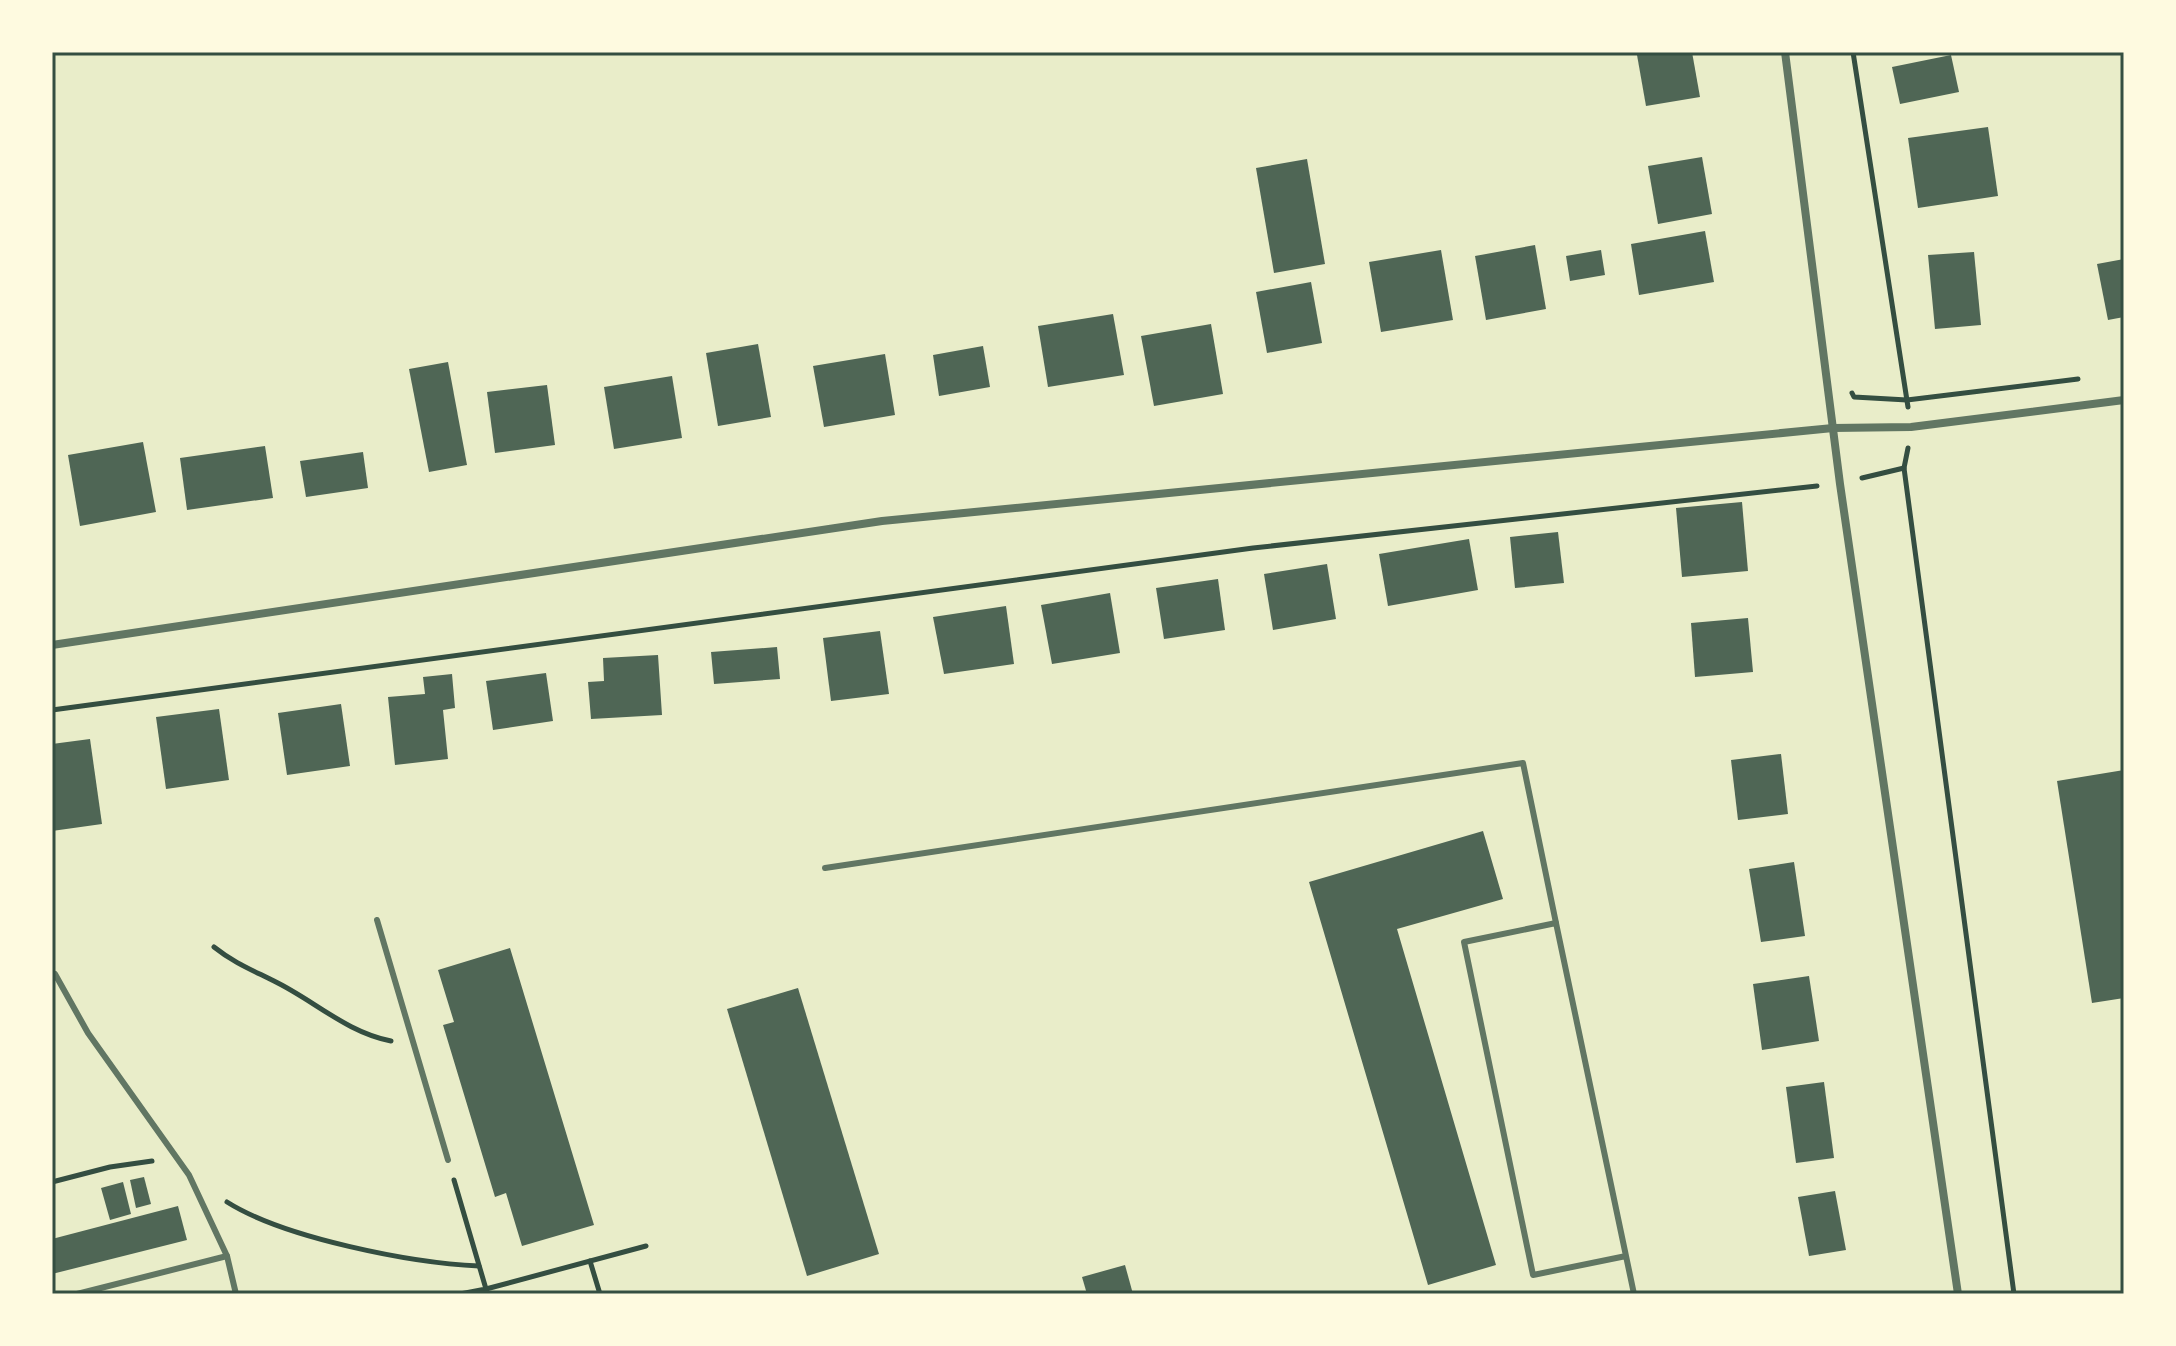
<svg xmlns="http://www.w3.org/2000/svg" width="2176" height="1346" viewBox="0 0 2176 1346" font-family="Rubik,sans-serif">
<style>
.building{fill:#4f6655}
.lines{fill:none;stroke-linecap:round;stroke-linejoin:round}
.path{stroke:#344e41;stroke-width:5}
.service{stroke:#617663;stroke-width:6}
.minor{stroke:#617663;stroke-width:8}
.neatline{fill:none;stroke:#344e41;stroke-width:3}
</style>
<rect width="100%" height="100%" fill="#e9edc9"/>
<g class="building">
<polygon points="1656,52 1692,52 1700,97 1646,106 1637,55"/>
<polygon points="1951,55 1959,92 1900,104 1892,67"/>
<polygon points="1988,127 1998,196 1918,208 1908,138"/>
<polygon points="1702,157 1712,214 1658,224 1648,166"/>
<polygon points="1307,159 1325,264 1274,273 1256,168"/>
<polygon points="1705,231 1714,282 1639,295 1631,244"/>
<polygon points="1535,245 1546,309 1486,320 1475,256"/>
<polygon points="1441,250 1453,320 1381,332 1369,262"/>
<polygon points="1601,250 1605,275 1570,281 1566,256"/>
<polygon points="1974,252 1981,325 1935,329 1928,255"/>
<polygon points="2124,259 2124,317 2108,320 2097,264"/>
<polygon points="1311,282 1322,343 1267,353 1256,292"/>
<polygon points="1113,314 1124,375 1048,387 1038,326"/>
<polygon points="1211,324 1223,394 1154,406 1141,336"/>
<polygon points="758,344 771,417 718,426 706,353"/>
<polygon points="983,346 990,387 939,396 933,355"/>
<polygon points="885,354 895,415 824,427 813,366"/>
<polygon points="448,362 467,465 429,472 409,369"/>
<polygon points="672,376 682,438 614,449 604,387"/>
<polygon points="547,385 555,445 495,453 487,392"/>
<polygon points="143,442 156,512 80,526 68,455"/>
<polygon points="265,446 273,498 187,510 180,458"/>
<polygon points="363,452 368,488 306,497 300,461"/>
<polygon points="1742,502 1748,571 1682,577 1676,508"/>
<polygon points="1558,532 1564,583 1515,588 1510,537"/>
<polygon points="1469,539 1478,590 1388,606 1379,554"/>
<polygon points="1327,564 1336,619 1273,630 1264,574"/>
<polygon points="1218,579 1225,630 1164,639 1156,588"/>
<polygon points="1110,593 1120,653 1052,664 1041,605"/>
<polygon points="1006,606 1014,664 944,674 933,617"/>
<polygon points="1748,618 1753,672 1695,677 1691,623"/>
<polygon points="880,631 889,694 831,701 823,638"/>
<polygon points="777,647 780,679 714,684 711,652"/>
<polygon points="658,655 662,715 591,719 588,682 604,681 603,658"/>
<polygon points="546,673 553,721 493,730 486,681"/>
<polygon points="452,674 455,708 443,710 448,759 395,765 388,697 425,694 423,677"/>
<polygon points="341,704 350,766 287,775 278,713"/>
<polygon points="219,709 229,780 166,789 156,717"/>
<polygon points="90,739 102,824 52,831 52,744"/>
<polygon points="1781,754 1788,814 1738,820 1731,760"/>
<polygon points="2124,770 2124,998 2092,1003 2057,781"/>
<polygon points="1483,831 1503,899 1397,929 1496,1265 1428,1285 1309,882"/>
<polygon points="1794,862 1805,936 1761,942 1749,869"/>
<polygon points="510,948 594,1225 522,1246 506,1193 495,1197 443,1025 454,1022 438,970"/>
<polygon points="1809,976 1819,1041 1762,1050 1753,984"/>
<polygon points="798,988 879,1254 807,1276 727,1009"/>
<polygon points="1824,1082 1834,1158 1796,1163 1786,1087"/>
<polygon points="144,1177 151,1204 136,1208 130,1180"/>
<polygon points="123,1182 131,1214 110,1220 101,1188"/>
<polygon points="1835,1191 1846,1250 1809,1256 1798,1197"/>
<polygon points="178,1206 187,1240 52,1274 52,1239"/>
<polygon points="1125,1265 1133,1294 1087,1294 1082,1277"/>
</g>
<g class="lines">
<g class="path">
<polyline points="1853,52 1908,407"/>
<polyline points="1852,393 1854,397 1907,400 2078,379"/>
<polyline points="1908,448 1904,468 2014,1294"/>
<polyline points="1862,478 1904,468"/>
<polyline points="52,710 1253,548 1817,486"/>
<path d="M214,947C234,963 252,970 274,981C315,1001 346,1032 391,1041"/>
<polyline points="454,1180 486,1289 460,1294"/>
<polyline points="52,1182 110,1167 152,1161"/>
<path d="M227,1202C284,1238 411,1263 479,1266"/>
<polyline points="590,1261 600,1294"/>
<polyline points="487,1294 486,1289 646,1246"/>
</g>
<g class="service">
<polyline points="825,868 1523,763 1556,923"/>
<polyline points="377,920 448,1160"/>
<polyline points="55,974 88,1033 189,1175 227,1256"/>
<polyline points="1626,1256 1533,1275 1464,942 1556,923 1634,1294"/>
<polyline points="77,1294 227,1256 236,1294"/>
</g>
<g class="minor">
<polyline points="1785,52 1840,484 1958,1294"/>
<polyline points="52,645 882,521 1833,428 1911,427 2124,400"/>
</g>
</g>
<rect width="2176" height="1346" fill="none" stroke="#fefae0" stroke-width="108"/>
<rect x="54" y="54" width="2068" height="1238" class="neatline"/>
</svg>
